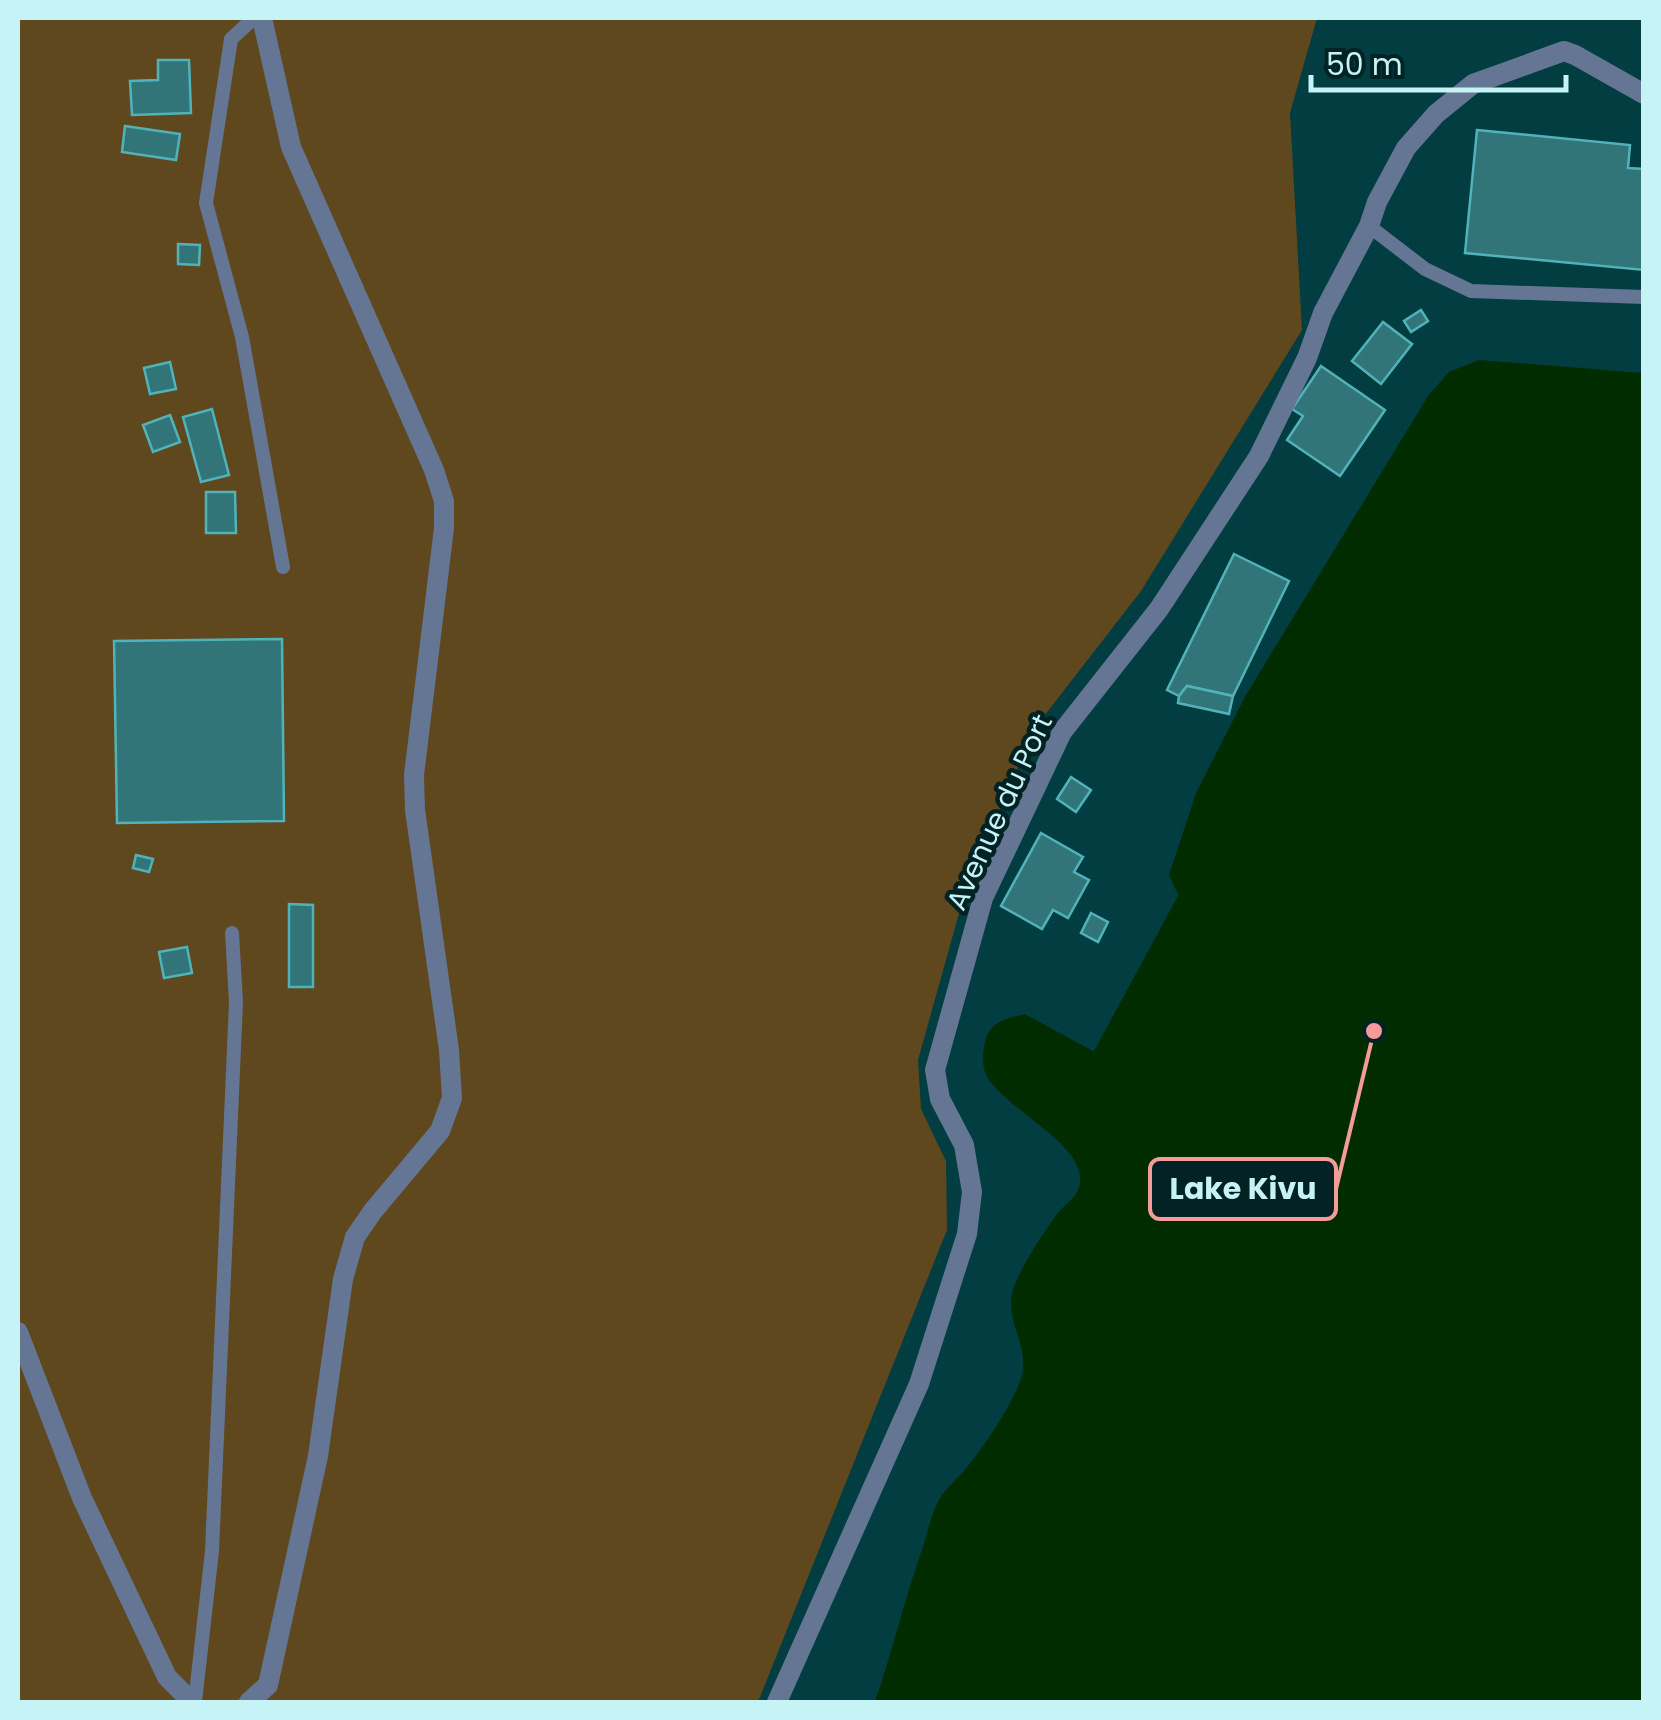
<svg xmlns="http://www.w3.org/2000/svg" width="1661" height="1720" viewBox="0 0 1661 1720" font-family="Poppins,sans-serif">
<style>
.green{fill:#5f481e}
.water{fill:#002c00}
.pier{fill:#023d41}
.building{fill:#317579;stroke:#51b3ba;stroke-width:2.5}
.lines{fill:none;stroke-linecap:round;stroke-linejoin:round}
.lane{stroke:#647693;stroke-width:14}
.street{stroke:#647693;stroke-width:20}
.labels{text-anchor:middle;stroke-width:9;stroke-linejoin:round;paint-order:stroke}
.street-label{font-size:28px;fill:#c6f3f5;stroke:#022224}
.leader{fill:none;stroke:#f59b99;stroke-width:4}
.callout-dot{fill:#f59b99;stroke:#022224;stroke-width:4}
.callout{fill:#022224;stroke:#f59b99;stroke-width:4}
.callout-label{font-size:30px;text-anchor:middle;font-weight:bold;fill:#c6f3f5}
</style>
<rect width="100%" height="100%" fill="#023d41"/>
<polygon class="green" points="18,18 1317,18 1290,113 1302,330 1141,591 1034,729 965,892 918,1060 921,1109 946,1161 947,1230 758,1702 18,1702"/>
<path class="water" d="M1479,360L1643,373V1702H875C892,1652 904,1601 922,1550C927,1534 931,1515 939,1500C945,1489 955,1481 963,1472C981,1451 1016,1400 1022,1375C1028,1349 1010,1326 1011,1301C1011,1280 1044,1232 1057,1214C1062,1207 1073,1200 1077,1192C1099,1147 999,1109 985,1072C982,1063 983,1051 985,1042C990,1021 1006,1019 1025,1014L1093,1051L1178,895L1169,875L1196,793L1246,695L1428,396L1449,372Z"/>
<polygon class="pier" points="1171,891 1179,894 1094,1051 1025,1014 1027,1009 1092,1044 1173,894"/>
<g class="building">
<polygon points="158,60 189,60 191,113 132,115 130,81 158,80"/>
<polygon points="125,126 180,134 176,160 122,152"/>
<polygon points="1477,130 1630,145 1628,168 1644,169 1644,270 1465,253"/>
<polygon points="178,244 200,245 199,265 178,264"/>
<polygon points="1421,310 1428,321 1411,332 1404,321"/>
<polygon points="1383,322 1412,344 1381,384 1352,361"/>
<polygon points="170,362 176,389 150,394 144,368"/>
<polygon points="1321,366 1385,410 1340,476 1287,440 1303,416 1292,409"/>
<polygon points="212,409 229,475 201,482 183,417"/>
<polygon points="170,415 180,442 153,452 143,425"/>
<polygon points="206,492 235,492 236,533 206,533"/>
<polygon points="1234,554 1289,581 1233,696 1187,686 1179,696 1167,690"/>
<polygon points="282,639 284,821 117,823 114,641"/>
<polygon points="1187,686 1233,696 1229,714 1178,703 1179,696"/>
<polygon points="1071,777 1091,790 1076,812 1057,799"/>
<polygon points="1041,833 1083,857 1074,872 1089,880 1068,918 1053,910 1042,929 1001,906"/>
<polygon points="136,855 153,859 149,872 133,868"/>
<polygon points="289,904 313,905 313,987 289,987"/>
<polygon points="1091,913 1108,922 1098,942 1081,933"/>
<polygon points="187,947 192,973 164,978 159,952"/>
</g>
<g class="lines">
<g class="lane">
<polyline points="254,18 231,39 206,203 242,337 283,567"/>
<polyline points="1369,226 1425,269 1471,291 1644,297"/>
<polyline points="195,1702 212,1551 236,1002 232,933"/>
</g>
<g class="street">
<polyline points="18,1332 82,1498 167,1677 192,1702"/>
<polyline points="249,1702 268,1685 318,1456 343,1279 355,1237 373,1211 440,1131 452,1098 449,1050 415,810 414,775 444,528 444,501 434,470 291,147 262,18"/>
<polyline points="777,1702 919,1384 967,1234 972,1192 964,1145 940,1099 935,1070 983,898 1062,732 1159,609 1259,456 1307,358 1323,313 1369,226 1377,202 1406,148 1436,114 1473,84 1564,51 1575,55 1644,94"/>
</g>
</g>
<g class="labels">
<g class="street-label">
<text transform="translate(999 812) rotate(-65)" y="10">Avenue du Port</text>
</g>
</g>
<path class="leader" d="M1374 1031L1336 1189"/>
<circle class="callout-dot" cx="1374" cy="1031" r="10"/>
<rect class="callout" x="1150" y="1159" width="186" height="60" rx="10"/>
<g class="callout-label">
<text x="1243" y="1199">Lake Kivu</text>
</g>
<rect width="1661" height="1720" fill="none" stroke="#c6f3f5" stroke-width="40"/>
<path d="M1311 75v15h255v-15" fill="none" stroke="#c6f3f5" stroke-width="5"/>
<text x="1326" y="75" font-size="30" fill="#c6f3f5" stroke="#022224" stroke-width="8" paint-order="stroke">50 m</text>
</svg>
